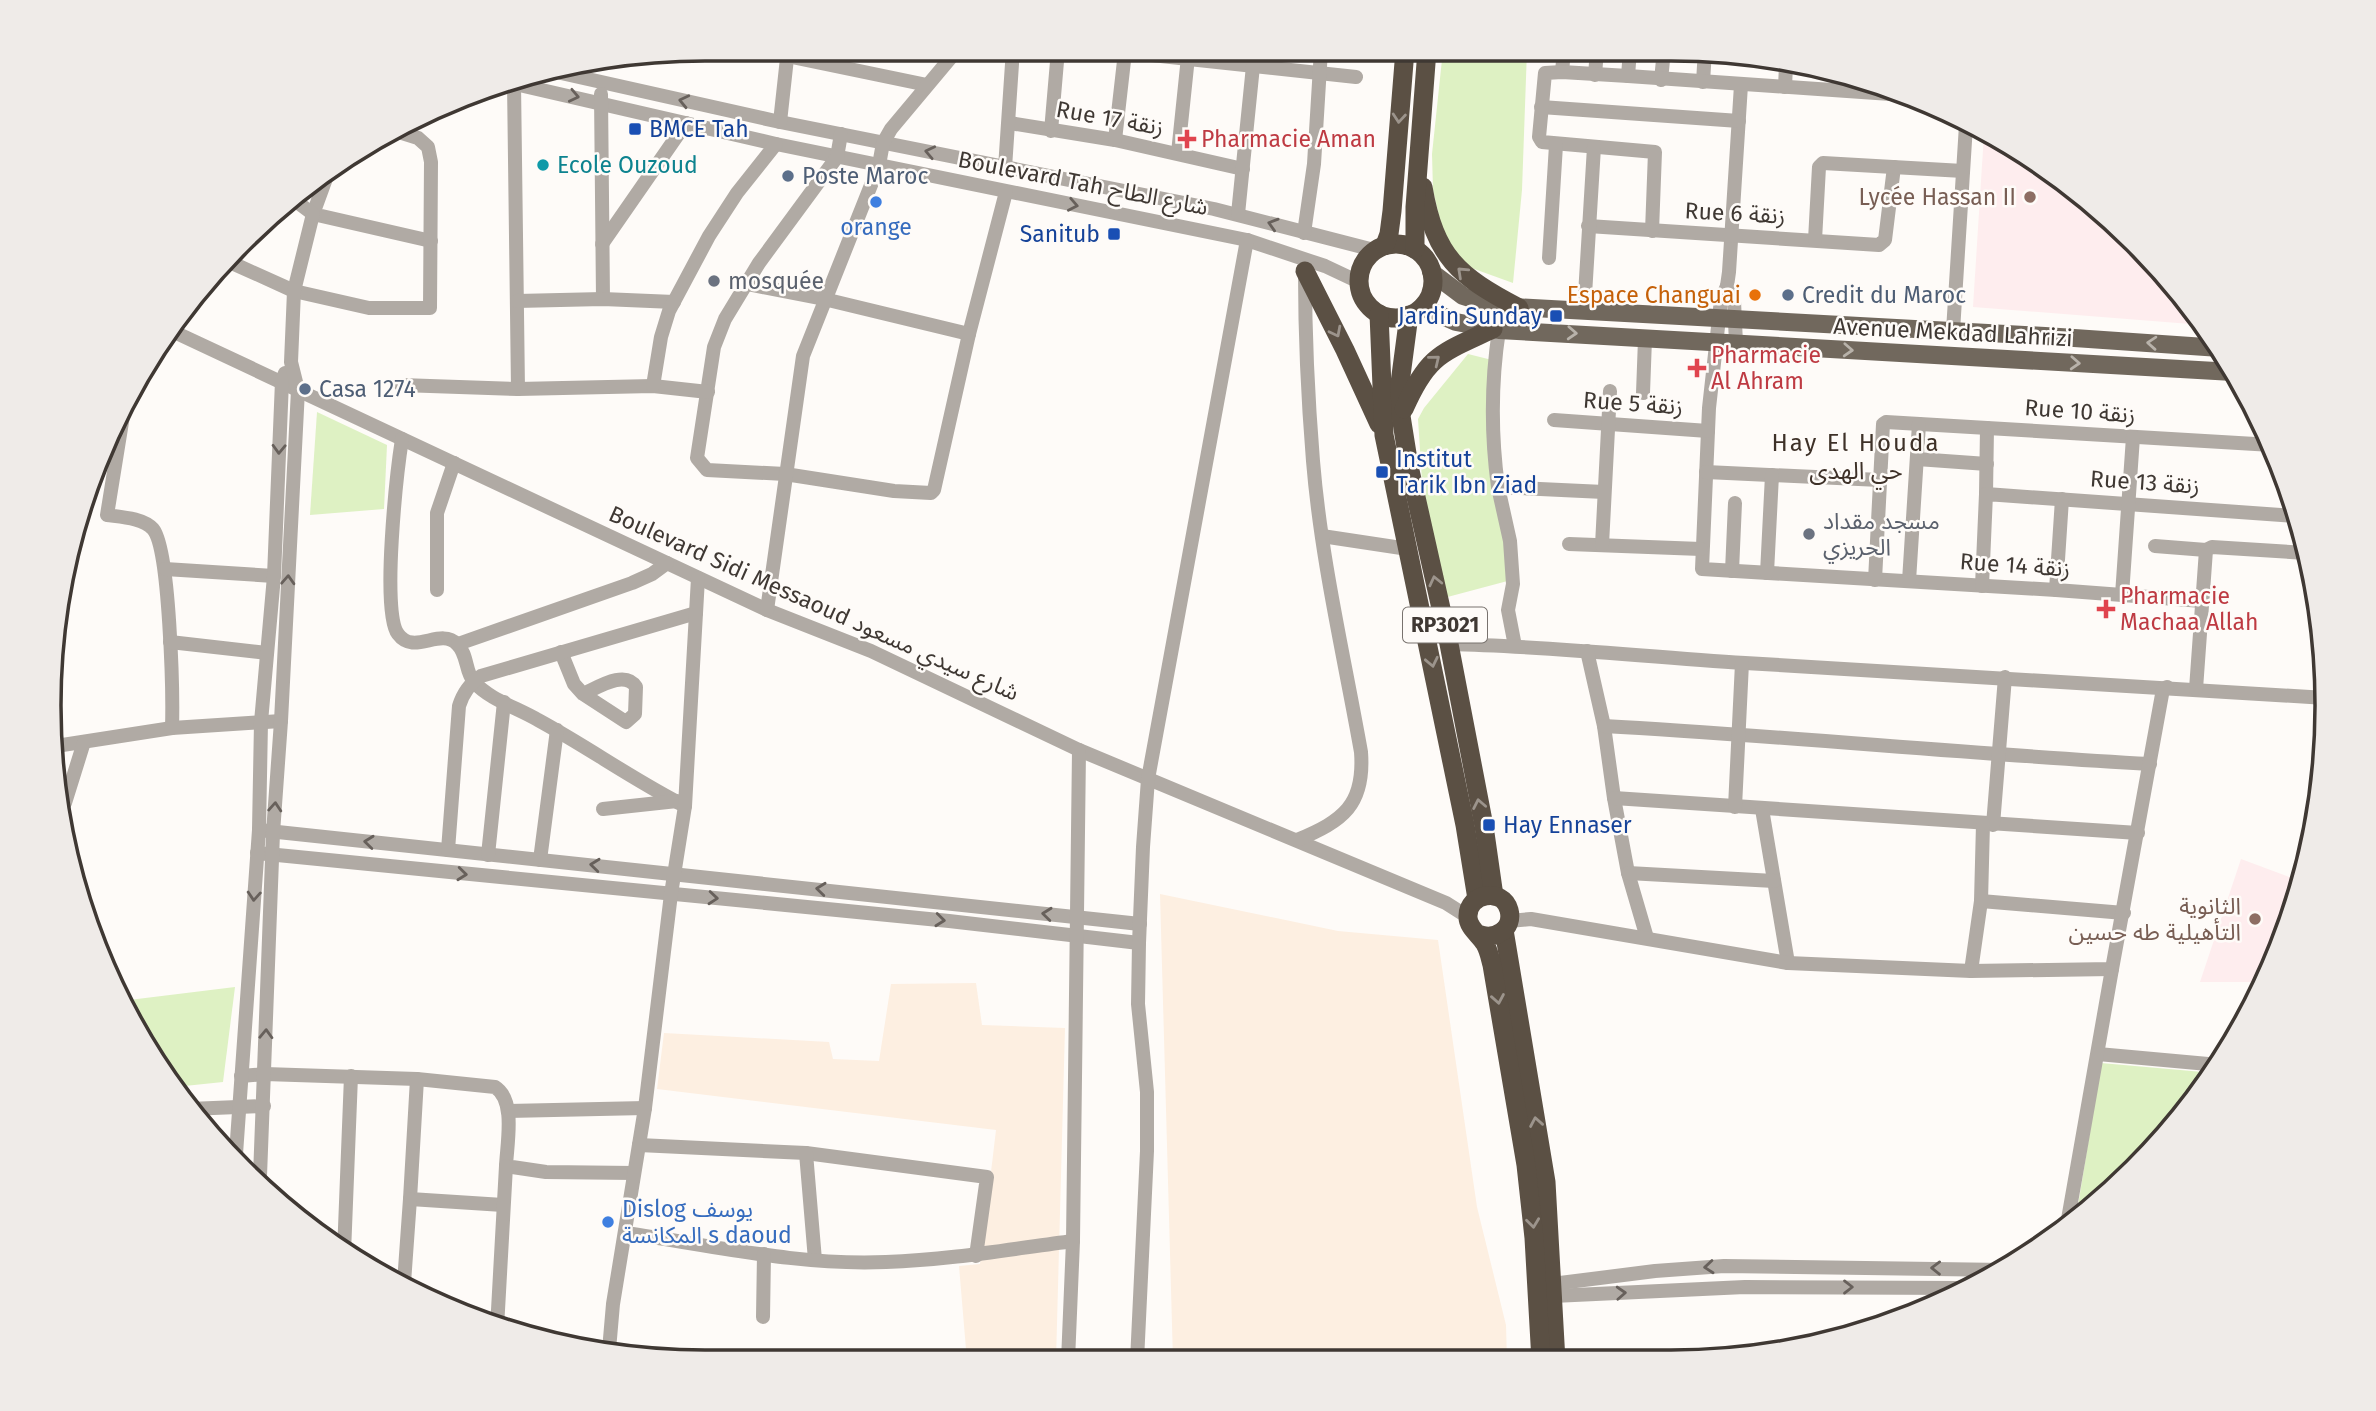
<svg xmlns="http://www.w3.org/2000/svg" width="2376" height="1411" viewBox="0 0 2376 1411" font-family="'Fira Sans','Noto Sans Arabic',sans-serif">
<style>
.industrial{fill:#fdefe1}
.education{fill:#feedee}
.green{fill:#def1c3}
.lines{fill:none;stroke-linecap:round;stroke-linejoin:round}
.minor{stroke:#b0aaa4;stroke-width:14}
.major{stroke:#71685d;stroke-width:18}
.highway{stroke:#5b5044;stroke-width:19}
.oneway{stroke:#67605b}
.oneway2{stroke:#9c948c}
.oneway3{stroke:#b8b2aa}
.transit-dot{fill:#1a4fb4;stroke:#fefbf8;stroke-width:2.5}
.health-dot{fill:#e0444e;stroke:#fefbf8;stroke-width:2.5}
.culture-dot{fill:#0f9aa8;stroke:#fefbf8;stroke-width:2.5}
.service-dot{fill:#5c6f8a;stroke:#fefbf8;stroke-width:2.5}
.education-dot{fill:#8d6e63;stroke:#fefbf8;stroke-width:2.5}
.shop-dot{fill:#3f7fe0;stroke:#fefbf8;stroke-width:2.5}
.worship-dot{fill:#6b7280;stroke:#fefbf8;stroke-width:2.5}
.food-dot{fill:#e8710a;stroke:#fefbf8;stroke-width:2.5}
.labels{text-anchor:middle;stroke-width:5;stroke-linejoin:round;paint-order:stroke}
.shield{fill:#fefbf8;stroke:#78726e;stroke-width:2}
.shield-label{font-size:21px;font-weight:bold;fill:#3f3833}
.street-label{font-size:23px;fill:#3f3833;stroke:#fefbf8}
.transit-label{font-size:23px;fill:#164399;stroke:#fefbf8;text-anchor:start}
.health-label{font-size:23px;fill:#be3a42;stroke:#fefbf8;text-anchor:start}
.culture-label{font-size:23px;fill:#0d838f;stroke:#fefbf8;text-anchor:start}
.service-label{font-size:23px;fill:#4e5e75;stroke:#fefbf8;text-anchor:start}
.education-label{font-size:23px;fill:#785e54;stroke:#fefbf8;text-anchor:end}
.shop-label{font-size:23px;fill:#366cbe;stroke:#fefbf8}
.worship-label{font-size:23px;fill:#5b616d;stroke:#fefbf8;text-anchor:start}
.food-label{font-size:23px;fill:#c56008;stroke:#fefbf8;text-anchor:end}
.neighbourhood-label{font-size:24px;letter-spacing:2px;fill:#3e3128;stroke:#fefbf8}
.rim{fill:none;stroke:#3f3833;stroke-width:3.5}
</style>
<rect width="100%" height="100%" fill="#fefbf8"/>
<g class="industrial">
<polygon points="1160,894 1338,931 1438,940 1477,1207 1506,1325 1507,1361 1173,1361"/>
<polygon points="976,983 982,1025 1065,1028 1056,1361 967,1361 959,1266 980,1264 996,1130 657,1089 664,1033 829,1042 833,1059 879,1061 891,984"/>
</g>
<g class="education">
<polygon points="1984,134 2036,160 2135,242 2203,325 1973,307"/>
<polygon points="2241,859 2300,881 2277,957 2263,982 2200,982"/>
</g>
<g class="green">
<polygon points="1443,50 1527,50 1522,190 1513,283 1466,266 1444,238 1433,190 1432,154"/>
<polygon points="1468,354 1492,360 1491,446 1515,579 1440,599 1424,511 1418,419 1424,408"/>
<polygon points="317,412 387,445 384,509 310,515"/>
<polygon points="235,987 223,1082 175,1087 129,1000"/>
<polygon points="2101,1063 2214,1073 2104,1199 2076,1218"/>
</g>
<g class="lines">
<g class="minor">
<polyline points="1105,50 1356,77"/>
<polyline points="787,56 927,85"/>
<polyline points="1562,72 1564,50"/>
<polyline points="561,73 780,122 1214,209 1374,250"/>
<polyline points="1595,75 1597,50"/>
<polyline points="1628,76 1630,50"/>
<polyline points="1661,80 1664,50"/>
<polyline points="507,82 776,144 1247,240 1325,266 1359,282"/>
<polyline points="1703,82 1705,50"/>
<polyline points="514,83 518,389"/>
<polyline points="1741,85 1729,272 1727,286 1721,300 1709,408 1702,569 2056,590 2202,601"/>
<polyline points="1785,87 1786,65"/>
<polyline points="601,94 603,299"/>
<polyline points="1541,107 1739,121"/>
<polyline points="780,122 788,49"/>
<polyline points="1010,123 1115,140 1243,169"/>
<polyline points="1051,131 1058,50"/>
<polyline points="841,134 837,157 759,263 725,319 714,347 697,458 707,470 785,474 894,491 931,493 934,490 969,334 1006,192"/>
<polyline points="1115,140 1125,52"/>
<polyline points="1178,153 1188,57"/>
<polyline points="1005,168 1013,49"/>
<polyline points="328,173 313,214 431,241"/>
<polyline points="1238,214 1253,66"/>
<polyline points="1588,226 1879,245 1885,240 1894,167"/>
<polyline points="1652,231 1655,152 1542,142 1539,137 1545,73 1562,72 1628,76 1905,95"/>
<polyline points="1304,233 1314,164 1321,50"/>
<polyline points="1815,240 1819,167 1823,163 1963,171"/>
<polyline points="602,244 686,123"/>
<polyline points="1549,258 1556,145"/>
<polyline points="232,263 294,291 369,308 430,308 431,162 428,147 418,138 402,133"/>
<polyline points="747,284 824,299 969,334"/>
<polyline points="1727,286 1734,301 1736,343"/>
<polyline points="1585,295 1594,147"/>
<polyline points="517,301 603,299 674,302"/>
<polyline points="170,330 767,610 871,651 1079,750 1446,903 1468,917"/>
<path d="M1499,330C1491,382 1491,435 1498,487L1604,492"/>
<polyline points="1953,331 1966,125"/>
<polyline points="401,385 518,389 653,386 708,392"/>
<polyline points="653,386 661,337 669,311 709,236 737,193 776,144"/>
<polyline points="1643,393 1645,339"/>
<path d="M123,416L107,515C121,517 143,518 153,529C170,549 173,695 172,728"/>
<polyline points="1554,420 1708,431"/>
<path d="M402,439C397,471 381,612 398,634C414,656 440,627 457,644C468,654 465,672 474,682C490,700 518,708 538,720C588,747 635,781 685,806"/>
<polyline points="1917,459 1987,464"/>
<polyline points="1706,472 1880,480"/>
<polyline points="1498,487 1510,541 1513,584 1508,610 1515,646"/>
<polyline points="1986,494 1987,428"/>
<polyline points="1322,536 1408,549"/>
<polyline points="1569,544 1701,549"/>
<polyline points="1602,545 1610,391"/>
<polyline points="2155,546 2206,550"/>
<polyline points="165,569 274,576"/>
<polyline points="1732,571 1735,503"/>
<polyline points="1767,573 1772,475"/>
<polyline points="1875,580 1883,424 1886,422 2272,445"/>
<polyline points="1909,581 1919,424"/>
<polyline points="1982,586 1986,494 2296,516"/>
<polyline points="437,590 437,513 454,463"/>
<polyline points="2056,590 2062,499"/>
<polyline points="2122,595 2133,437"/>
<polyline points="767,610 803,356 879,165 883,143 891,129 958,49"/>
<polyline points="170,642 267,653"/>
<polyline points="458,644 632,583 652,574 667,563"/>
<path d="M1449,644C1548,646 1646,657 1745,663C1939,675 2132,686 2326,698"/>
<polyline points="1587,651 1604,726 1614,798 1628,873 1647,938"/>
<path d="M561,652L574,684L583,694L626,722L635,714L636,687C625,669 597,688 583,694"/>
<polyline points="2196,689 2206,550 2212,547 2307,553"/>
<path d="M1604,726C1786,736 1968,754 2150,764"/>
<polyline points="56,746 172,728 281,721"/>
<polyline points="1614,798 2138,833"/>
<polyline points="65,803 84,742"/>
<polyline points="1735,807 1742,663"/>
<polyline points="603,809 677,801"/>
<polyline points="1762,809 1788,963"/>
<polyline points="1993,825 2005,677"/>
<polyline points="259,830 1140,924"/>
<path d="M1297,840C1343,821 1365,805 1361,752C1344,656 1321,559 1313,461C1308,399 1305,336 1305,274"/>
<path d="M448,850L459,706C463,693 469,684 481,676L696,613"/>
<polyline points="257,853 949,921 1139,943"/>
<polyline points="488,855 504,702"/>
<polyline points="540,860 557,730"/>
<polyline points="1628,873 1774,881"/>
<polyline points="1981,901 2124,913"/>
<polyline points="1509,921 1531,919 1788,963 1971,971 2112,969 2163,689 2167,687"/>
<polyline points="1971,971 1981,901 1983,824"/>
<polyline points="2098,1054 2219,1065"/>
<path d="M241,1076L265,1074L417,1079L495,1087C516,1100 507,1143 506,1166L546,1172L634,1173"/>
<polyline points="417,1079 410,1199 503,1205"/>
<polyline points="189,1109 264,1106"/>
<polyline points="508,1111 645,1108"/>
<polyline points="639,1145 806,1153 987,1177 976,1256"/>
<polyline points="806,1153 815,1260"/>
<polyline points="236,1154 259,830 261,722 274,576 282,381 285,373"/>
<polyline points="260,1176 273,833 281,721 298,390 291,362 294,291 313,214 293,199"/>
<polyline points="2067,1225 2112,969"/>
<path d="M625,1233C711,1245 799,1266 886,1262C949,1260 1011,1249 1073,1241"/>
<polyline points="344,1253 351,1076"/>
<polyline points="404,1283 410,1199"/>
<polyline points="1552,1284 1655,1271 1724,1266 2005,1270"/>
<polyline points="1553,1296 1745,1287 1966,1288"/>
<polyline points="763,1317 764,1254"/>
<polyline points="497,1328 506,1166"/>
<polyline points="609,1350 613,1304 645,1108 671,894 685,806 698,578"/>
<polyline points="1068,1361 1073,1241 1079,750"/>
<polyline points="1137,1361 1147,1151 1147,1092 1138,1004 1139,943 1143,847 1148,779 1247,240"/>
</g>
<g class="major">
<polyline points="1431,272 1463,296 1495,306 2045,336 2220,348"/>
<polyline points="1422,307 1456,322 1499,330 2233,372"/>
</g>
<g class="highway">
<path d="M1423,187C1435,257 1458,276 1519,308"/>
<circle cx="1396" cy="281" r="37"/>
<polyline points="1385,245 1389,234 1392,211 1405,50"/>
<polyline points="1415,249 1415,207 1427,50"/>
<polyline points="1305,271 1345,350 1379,424"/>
<polyline points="1379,314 1384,435 1465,825 1477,899"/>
<polyline points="1409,315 1400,383 1401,416 1409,466 1449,644 1484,826 1494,896"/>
<path d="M1404,409C1428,354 1442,353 1493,329"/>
<polyline points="1504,930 1546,1182 1556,1361"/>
<path d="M1478,934C1495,941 1514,929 1509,910C1503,887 1467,893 1468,917C1468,928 1480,935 1485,944C1489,951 1490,958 1492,965L1526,1165L1534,1238L1541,1361"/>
</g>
</g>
<defs><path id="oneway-chevron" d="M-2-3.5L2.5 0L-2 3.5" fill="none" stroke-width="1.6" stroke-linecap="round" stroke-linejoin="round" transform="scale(1.75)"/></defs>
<g class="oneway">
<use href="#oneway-chevron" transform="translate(574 96) rotate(12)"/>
<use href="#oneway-chevron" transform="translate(684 101) rotate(-167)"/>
<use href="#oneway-chevron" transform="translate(930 152) rotate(-168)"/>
<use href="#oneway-chevron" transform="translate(1073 205) rotate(11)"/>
<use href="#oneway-chevron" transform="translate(1273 224) rotate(-163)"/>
<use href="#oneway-chevron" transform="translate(279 449) rotate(92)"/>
<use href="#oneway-chevron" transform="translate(288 580) rotate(-87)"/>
<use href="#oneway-chevron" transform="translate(275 807) rotate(-86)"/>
<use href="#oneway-chevron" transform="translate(369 842) rotate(-174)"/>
<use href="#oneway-chevron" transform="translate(595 865) rotate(-174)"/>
<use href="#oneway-chevron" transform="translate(462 874) rotate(6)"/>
<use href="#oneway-chevron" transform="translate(821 889) rotate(-174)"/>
<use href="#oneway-chevron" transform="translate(254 896) rotate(94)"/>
<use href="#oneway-chevron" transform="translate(713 898) rotate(5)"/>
<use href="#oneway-chevron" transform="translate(1047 914) rotate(-174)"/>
<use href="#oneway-chevron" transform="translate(940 920) rotate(6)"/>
<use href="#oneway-chevron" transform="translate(266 1034) rotate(-88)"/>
<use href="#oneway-chevron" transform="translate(1709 1267) rotate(175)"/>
<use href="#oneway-chevron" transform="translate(1936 1268) rotate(-179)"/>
<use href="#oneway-chevron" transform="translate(1848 1287)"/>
<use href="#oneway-chevron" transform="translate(1621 1293) rotate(-3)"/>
</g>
<g class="oneway2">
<use href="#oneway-chevron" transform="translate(1399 118) rotate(95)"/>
<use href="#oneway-chevron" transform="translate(1462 272) rotate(-137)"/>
<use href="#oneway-chevron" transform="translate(1336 332) rotate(63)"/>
<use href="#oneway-chevron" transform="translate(1435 360) rotate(-39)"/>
<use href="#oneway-chevron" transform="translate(1435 581) rotate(-103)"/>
<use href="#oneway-chevron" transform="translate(1432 662) rotate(78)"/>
<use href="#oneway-chevron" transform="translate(1479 804) rotate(-101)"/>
<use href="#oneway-chevron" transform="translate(1498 999) rotate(80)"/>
<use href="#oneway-chevron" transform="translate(1536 1122) rotate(-100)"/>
<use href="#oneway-chevron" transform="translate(1533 1223) rotate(83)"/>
</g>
<g class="oneway3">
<use href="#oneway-chevron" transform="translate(1572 333) rotate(3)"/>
<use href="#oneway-chevron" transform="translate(2152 343) rotate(-176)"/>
<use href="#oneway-chevron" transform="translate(1848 350) rotate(3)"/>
<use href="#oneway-chevron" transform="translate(2075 363) rotate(3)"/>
</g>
<g class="transit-dot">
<rect x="628" y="122" width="14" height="14" rx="3.5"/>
<rect x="1107" y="227" width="14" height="14" rx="3.5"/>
<rect x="1549" y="309" width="14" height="14" rx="3.5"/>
<rect x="1375" y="465" width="14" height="14" rx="3.5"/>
<rect x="1482" y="818" width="14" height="14" rx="3.5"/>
</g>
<g class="health-dot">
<path d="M1183.5 128.5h7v7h7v7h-7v7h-7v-7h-7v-7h7z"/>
<path d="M1693.5 357.5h7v7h7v7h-7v7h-7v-7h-7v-7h7z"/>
<path d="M2102.5 598.5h7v7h7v7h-7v7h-7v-7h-7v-7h7z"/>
</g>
<circle class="culture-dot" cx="543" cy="165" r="7"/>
<g class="service-dot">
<circle cx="788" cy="176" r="7"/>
<circle cx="1788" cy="295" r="7"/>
<circle cx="305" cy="389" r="7"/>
</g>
<g class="education-dot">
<circle cx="2030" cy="197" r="7"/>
<circle cx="2255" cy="919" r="7"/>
</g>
<g class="shop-dot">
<circle cx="876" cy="202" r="7"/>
<circle cx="608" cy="1222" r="7"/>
</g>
<g class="worship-dot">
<circle cx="714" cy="281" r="7"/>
<circle cx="1809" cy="534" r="7"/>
</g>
<circle class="food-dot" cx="1755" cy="295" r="7"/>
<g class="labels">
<rect class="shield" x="1403" y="607.5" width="84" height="35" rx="5"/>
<g class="shield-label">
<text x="1445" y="632">RP3021</text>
</g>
<g class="street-label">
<text transform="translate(1110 118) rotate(10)" y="8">Rue 17 زنقة</text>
<text transform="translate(1083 183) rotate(11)" y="8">Boulevard Tah شارع الطاح</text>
<text transform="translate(1735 213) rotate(3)" y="8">Rue 6 زنقة</text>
<text transform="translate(1953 332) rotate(3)" y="8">Avenue Mekdad Lahrizi</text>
<text transform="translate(1633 403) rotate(4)" y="8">Rue 5 زنقة</text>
<text transform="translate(2080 411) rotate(4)" y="8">Rue 10 زنقة</text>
<text transform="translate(2145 482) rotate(4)" y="8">Rue 13 زنقة</text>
<text transform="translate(2015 565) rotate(4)" y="8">Rue 14 زنقة</text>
<text transform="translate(814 603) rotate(24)" y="8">Boulevard Sidi Messaoud شارع سيدي مسعود</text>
</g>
<g class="transit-label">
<text x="649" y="137">BMCE Tah</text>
<text x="1100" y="242" text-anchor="end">Sanitub</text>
<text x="1542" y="324" text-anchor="end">Jardin Sunday</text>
<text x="1396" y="467">Institut<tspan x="1396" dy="26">Tarik Ibn Ziad</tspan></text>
<text x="1503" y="833">Hay Ennaser</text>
</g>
<g class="health-label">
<text x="1201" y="147">Pharmacie Aman</text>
<text x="1711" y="363">Pharmacie<tspan x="1711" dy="26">Al Ahram</tspan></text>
<text x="2120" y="604">Pharmacie<tspan x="2120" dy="26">Machaa Allah</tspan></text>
</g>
<g class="culture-label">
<text x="557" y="173">Ecole Ouzoud</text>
</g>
<g class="service-label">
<text x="802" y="184">Poste Maroc</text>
<text x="1802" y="303">Credit du Maroc</text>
<text x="319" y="397">Casa 1274</text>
</g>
<g class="education-label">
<text x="2016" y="205">Lycée Hassan II</text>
<text x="2241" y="914">الثانوية<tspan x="2241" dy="26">التأهيلية طه حسين</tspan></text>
</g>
<g class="shop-label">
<text x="876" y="235">orange</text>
<text x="622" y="1217" text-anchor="start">Dislog يوسف<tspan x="622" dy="26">المكانسة s daoud</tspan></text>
</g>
<g class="worship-label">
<text x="728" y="289">mosquée</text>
<text x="1823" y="529">مسجد مقداد<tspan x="1823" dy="26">الحريزي</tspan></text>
</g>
<g class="food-label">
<text x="1741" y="303">Espace Changuai</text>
</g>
<g class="neighbourhood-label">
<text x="1856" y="451">Hay El Houda<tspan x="1856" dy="28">حي الهدى</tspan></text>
</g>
</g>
<path d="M0 0H2376V1411H0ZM705 61H1671A644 644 0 0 1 2315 705V706A644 644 0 0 1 1671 1350H705A644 644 0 0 1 61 706V705A644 644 0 0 1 705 61Z" fill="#efebe8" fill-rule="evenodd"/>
<path class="rim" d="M705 61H1671A644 644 0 0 1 2315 705V706A644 644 0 0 1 1671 1350H705A644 644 0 0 1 61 706V705A644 644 0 0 1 705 61Z"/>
</svg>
